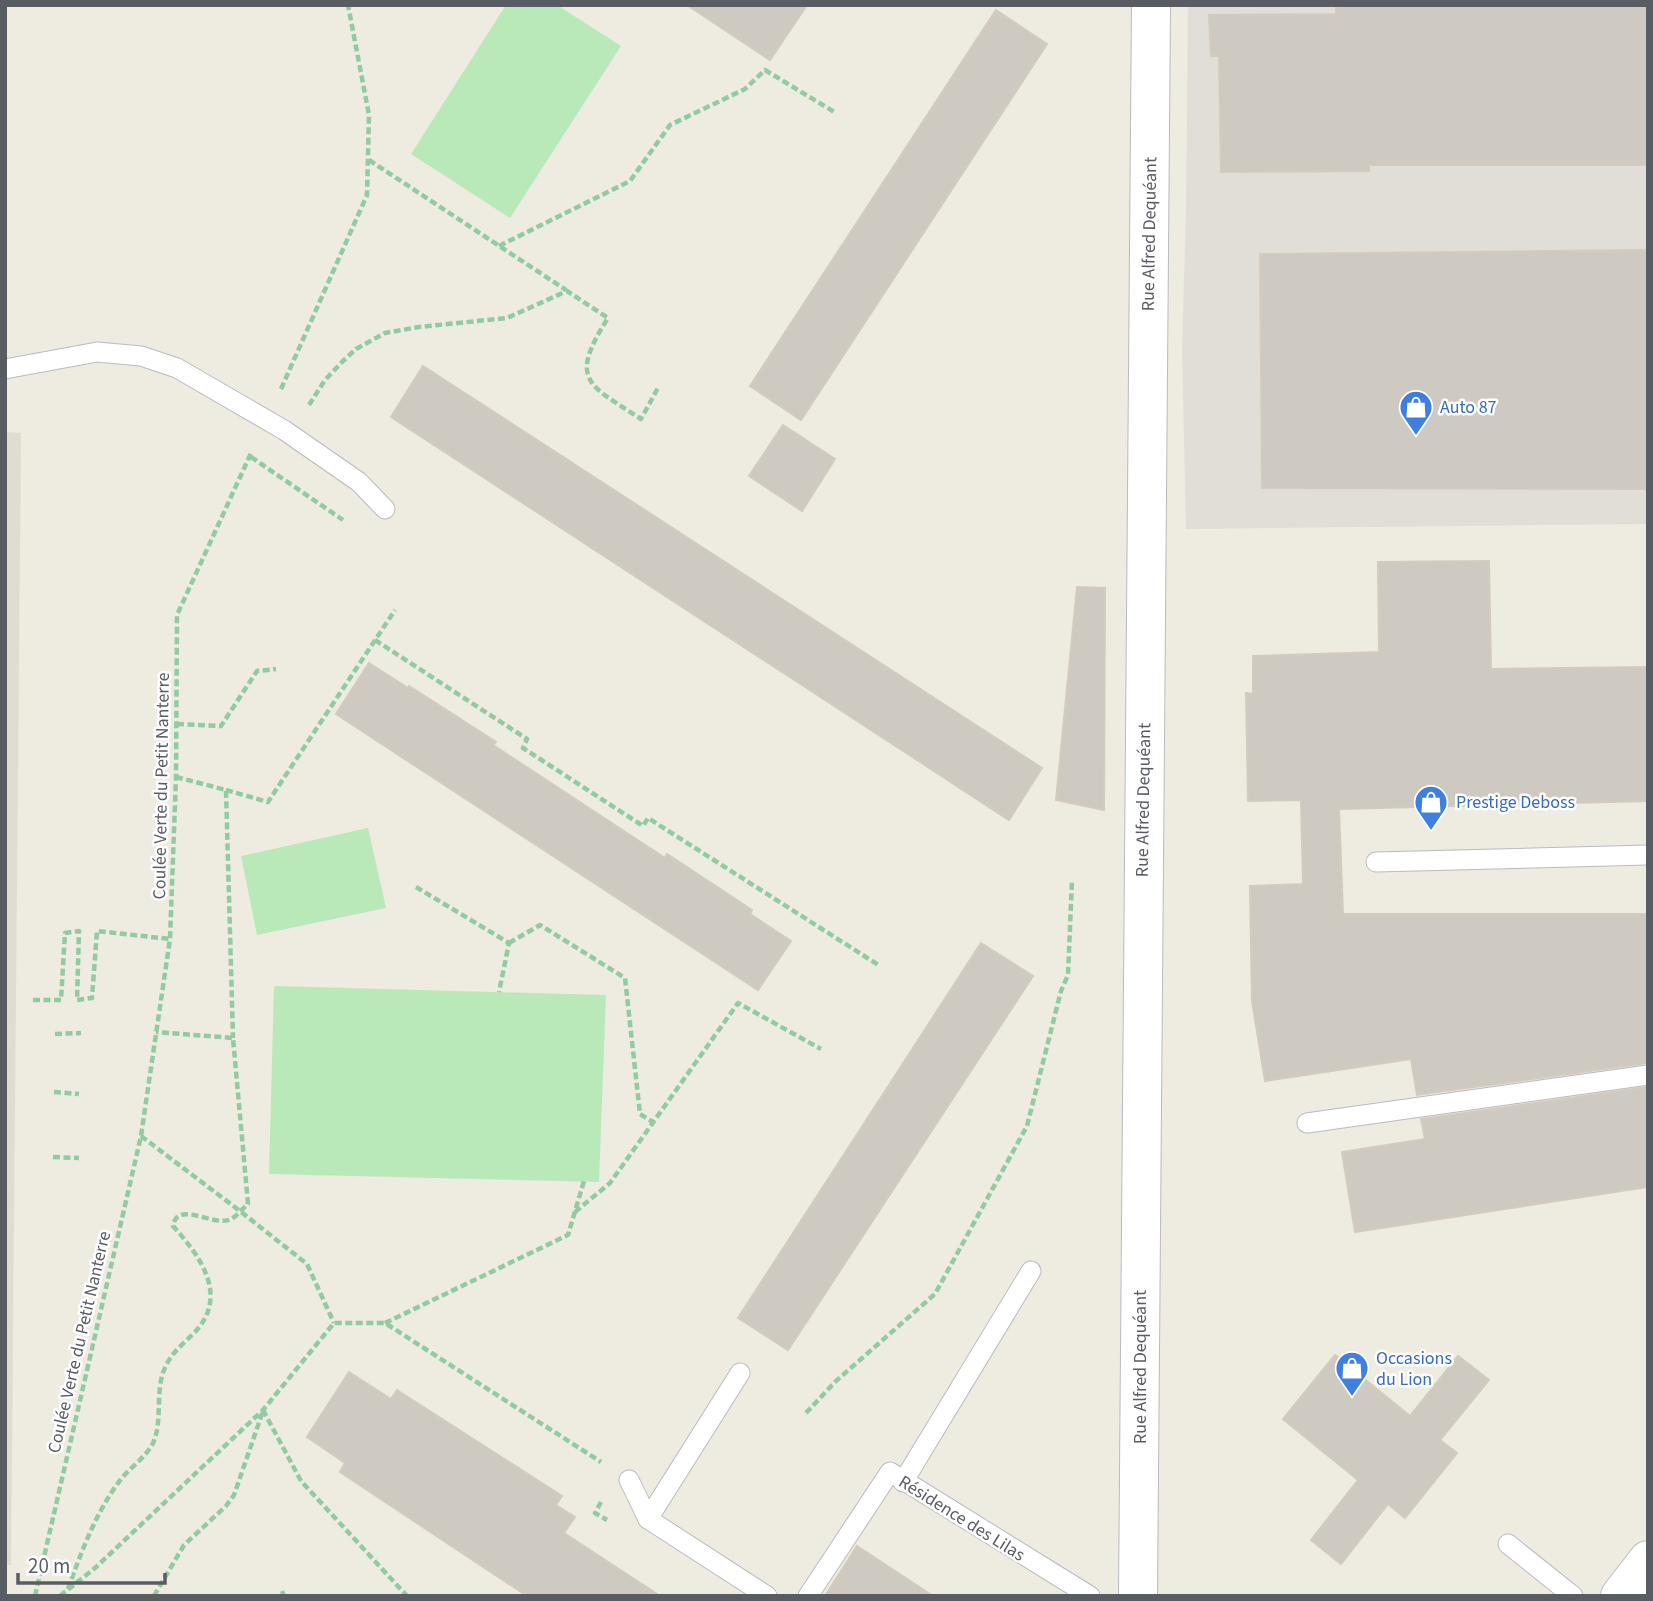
<svg xmlns="http://www.w3.org/2000/svg" width="1653" height="1601" viewBox="0 0 1653 1601" font-family="'Source Sans 3',sans-serif">
<style>
.industrial{fill:#e1ded8}
.education{fill:#e0ddd0}
.green{fill:#b9e9b9}
.building{fill:#cec9c1;stroke:#d3ccbe;stroke-width:2}
.lines{fill:none;stroke-linecap:round;stroke-linejoin:round}
.lane-casing{stroke:#b8bbc1;stroke-width:21}
.street-casing{stroke:#b8bbc1;stroke-width:40}
.secondary-casing{stroke:#b9bdc4;stroke-width:40}
.path{stroke:#92caa1;stroke-width:4.5;stroke-dasharray:7 3.5;stroke-linecap:butt}
.lane{stroke:#fff;stroke-width:19}
.street{stroke:#fff;stroke-width:38}
.secondary{stroke:#fff;stroke-width:38}
.labels{text-anchor:middle;stroke-width:5;stroke-linejoin:round;paint-order:stroke}
.street-label{font-size:18px;fill:#595d63;stroke:#fff}
.shop-label{font-size:18px;fill:#366cbe;stroke:#fff;text-anchor:start}
</style>
<rect width="100%" height="100%" fill="#eeebe0"/>
<polygon class="industrial" points="1188,5 1648,5 1648,524 1186,529 1182,350 1186,209"/>
<polygon class="education" points="5,432 21,433 11,1565 5,1565"/>
<g class="green">
<polygon points="506,5 557,5 621,46 510,218 411,154"/>
<polygon points="368,828 386,908 257,935 241,856"/>
<polygon points="274,986 606,995 599,1182 269,1174"/>
</g>
<g class="building">
<polygon points="687,5 807,5 770,60"/>
<polygon points="1336,5 1648,5 1648,165 1369,165 1369,171 1221,172 1219,56 1211,56 1209,15 1336,14"/>
<polygon points="996,10 1047,44 801,420 750,386"/>
<polygon points="1648,250 1648,489 1262,488 1260,254"/>
<polygon points="423,366 1042,768 1009,820 391,417"/>
<polygon points="783,425 835,459 802,511 749,476"/>
<polygon points="1489,561 1491,669 1648,667 1648,801 1339,809 1343,914 1648,914 1648,1063 1417,1095 1411,1059 1265,1081 1252,1001 1250,886 1303,884 1301,800 1248,801 1246,693 1253,694 1253,656 1379,652 1378,562"/>
<polygon points="1077,587 1105,588 1104,810 1056,800"/>
<polygon points="369,663 408,688 409,686 496,742 493,745 665,858 667,854 737,900 752,910 750,914 791,941 758,990 336,714"/>
<polygon points="981,943 1033,976 788,1350 738,1318"/>
<polygon points="1648,1087 1648,1187 1355,1232 1342,1152 1425,1139 1421,1119"/>
<polygon points="1335,1355 1410,1416 1458,1356 1489,1380 1440,1440 1457,1453 1405,1518 1388,1504 1341,1564 1311,1540 1358,1480 1283,1419"/>
<polygon points="349,1372 391,1399 397,1390 562,1496 556,1505 575,1517 564,1533 660,1596 527,1596 340,1472 345,1463 307,1437"/>
<polygon points="857,1546 933,1596 825,1596"/>
</g>
<g class="lines">
<defs>
<g id="lane">
<polyline points="5,369 97,352 141,356 177,368 284,430 359,482 385,509"/>
<polyline points="1376,862 1648,855"/>
<polyline points="1307,1123 1648,1075"/>
<polyline points="629,1480 648,1519 767,1596"/>
<polyline points="903,1482 1031,1271"/>
<polyline points="648,1519 740,1373"/>
<polyline points="1508,1544 1573,1596"/>
<polyline points="808,1596 890,1472 1090,1596"/>
</g>
<polyline id="street" points="1138,1596 1151,5"/>
<polyline id="secondary" points="1620,1596 1648,1560"/>
</defs>
<use href="#lane" class="lane-casing"/>
<use href="#street" class="street-casing"/>
<use href="#secondary" class="secondary-casing"/>
<g class="path">
<polyline points="369,160 566,290"/>
<polyline points="499,246 630,181 670,125 745,89 765,70 836,113"/>
<polyline points="281,389 367,195 369,115 348,5"/>
<path d="M309,405L325,380L343,361L356,349L385,333L419,327L507,318L567,291L608,318C568,381 588,384 641,419L659,386"/>
<polyline points="251,457 343,520"/>
<polyline points="375,640 527,739 523,748 643,826 648,818 880,966"/>
<polyline points="177,724 221,726 257,671 276,669"/>
<polyline points="176,777 226,790 233,1038"/>
<polyline points="226,790 268,802 395,610"/>
<polyline points="416,887 509,943 499,992"/>
<polyline points="509,943 540,925 625,978 640,1114 653,1122"/>
<polyline points="33,1000 61,1000 65,933 79,931 77,1000 92,998 97,931 170,939"/>
<polyline points="55,1034 81,1033"/>
<polyline points="54,1092 79,1094"/>
<polyline points="141,1136 240,1211 307,1264 334,1323"/>
<polyline points="53,1157 79,1158"/>
<polyline points="575,1212 610,1183 738,1003 821,1049"/>
<polyline points="385,1323 568,1235 584,1181"/>
<polyline points="263,1410 301,1481 407,1596"/>
<polyline points="806,1413 836,1381 935,1294 1027,1126 1061,991 1068,975 1072,880"/>
<polyline points="601,1502 595,1513 607,1520"/>
<path d="M68,1589C82,1550 96,1512 121,1479C131,1467 146,1457 153,1443C163,1421 155,1392 164,1370C170,1354 183,1344 194,1333C230,1296 200,1256 173,1226C177,1199 214,1228 231,1219C237,1216 243,1208 248,1204L233,1038L156,1032"/>
<polyline points="282,1591 284,1596"/>
<polyline points="35,1596 141,1136 170,939 176,777 177,615 252,451"/>
<polyline points="60,1596 95,1568 263,1410 334,1323 385,1323 601,1462"/>
<polyline points="154,1596 184,1545 226,1506 234,1495 263,1411"/>
</g>
<use href="#lane" class="lane"/>
<use href="#street" class="street"/>
<use href="#secondary" class="secondary"/>
</g>
<defs>
<symbol id="shop-pin" viewBox="-11 -11 22 30"><path d="M0 17L-7.5 6A9.5 9.5 0 1 1 7.5 6Z" fill="#3f7fe0" stroke="#fff"/><path d="M-5-2.5h2.3a2.7 3.5 0 0 1 5.4 0H5L5.5 6h-11ZM-1.5-2.5h3a1.5 2.3 0 0 0-3 0Z" fill="#fff"/></symbol>
</defs>
<g fill-rule="evenodd">
<use href="#shop-pin" x="1397" y="388" width="38" height="52"/>
<use href="#shop-pin" x="1412" y="783" width="38" height="52"/>
<use href="#shop-pin" x="1333" y="1349" width="38" height="52"/>
</g>
<g class="labels">
<g class="street-label">
<text transform="translate(1149 234) rotate(-89)" y="6">Rue Alfred Dequéant</text>
<text transform="translate(161 786) rotate(-89)" y="6">Coulée Verte du Petit Nanterre</text>
<text transform="translate(1143 800) rotate(-89)" y="6">Rue Alfred Dequéant</text>
<text transform="translate(79 1342) rotate(-77)" y="6">Coulée Verte du Petit Nanterre</text>
<text transform="translate(1140 1367) rotate(-90)" y="6">Rue Alfred Dequéant</text>
<text transform="translate(962 1518) rotate(32)" y="6">Résidence des Lilas</text>
</g>
<g class="shop-label">
<text x="1440" y="413">Auto 87</text>
<text x="1456" y="808">Prestige Deboss</text>
<text x="1376" y="1364">Occasions<tspan x="1376" dy="21">du Lion</tspan></text>
</g>
</g>
<rect width="1653" height="1601" fill="none" stroke="#595d63" stroke-width="14"/>
<path d="M18 1573v10h147v-10" fill="none" stroke="#595d63" stroke-width="3.5"/>
<text x="28" y="1573" font-size="21" fill="#595d63" stroke="#ffffff" stroke-width="5" paint-order="stroke">20 m</text>
</svg>
